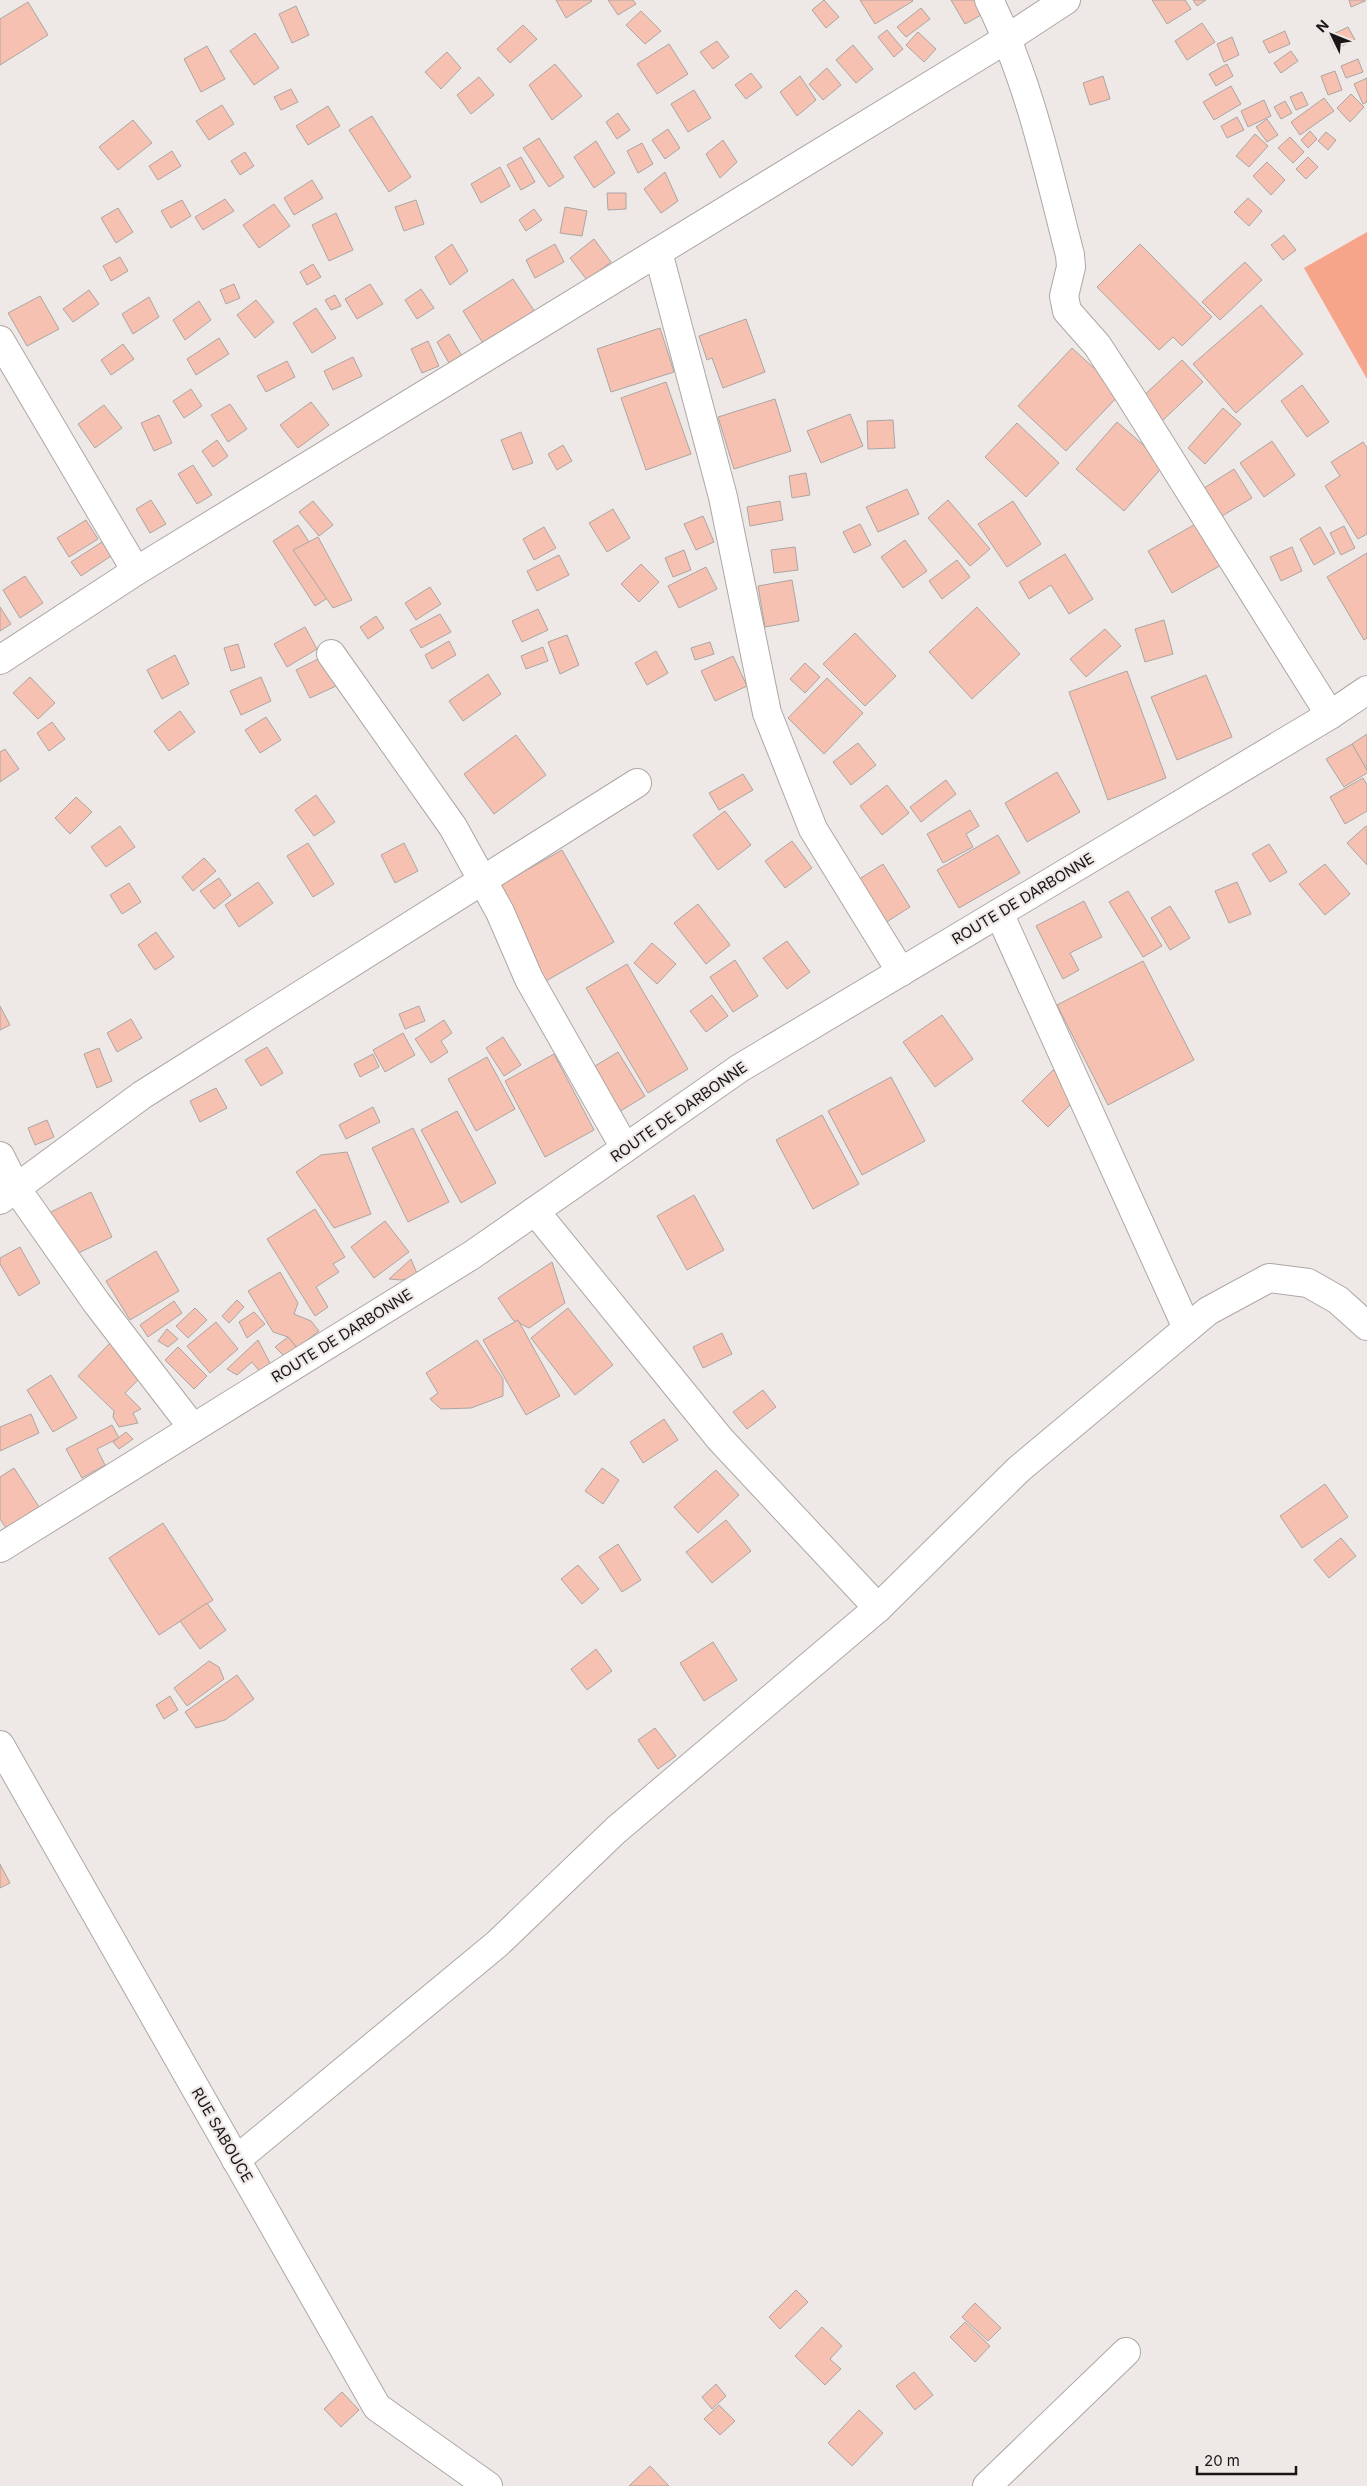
<svg xmlns="http://www.w3.org/2000/svg" width="1367" height="2486" viewBox="0 0 1367 2486" font-family="Inter,sans-serif">
<style>
.green{fill:#f6a58b}
.building{fill:#f6c1b0;stroke:#aba6a4}
.lines{fill:none;stroke-linecap:round;stroke-linejoin:round}
.minor-casing{stroke:#ada7a5;stroke-width:30}
.minor{stroke:#fff;stroke-width:28}
.labels{text-anchor:middle;stroke-width:4.5;stroke-linejoin:round;paint-order:stroke}
.street-label{font-size:15px;fill:#191716;stroke:#eee8e6}
</style>
<rect width="100%" height="100%" fill="#eee8e6"/>
<polygon class="green" points="1367,232 1367,379 1304,268"/>
<g class="building">
<polygon points="556,0 591,0 592,1 566,18"/>
<polygon points="608,0 633,0 636,4 618,15"/>
<polygon points="824,0 839,17 826,28 812,10"/>
<polygon points="860,0 912,0 913,1 875,24"/>
<polygon points="951,0 976,0 983,14 965,24"/>
<polygon points="1152,0 1185,0 1191,9 1167,24"/>
<polygon points="1193,0 1206,0 1197,6"/>
<polygon points="1349,0 1365,0 1365,1 1351,7"/>
<polygon points="28,2 48,35 0,65 0,19"/>
<polygon points="296,6 309,35 292,43 279,14"/>
<polygon points="921,8 930,19 906,37 897,27"/>
<polygon points="641,11 661,31 645,44 626,25"/>
<polygon points="1202,23 1215,42 1187,60 1175,41"/>
<polygon points="523,25 537,39 510,63 497,49"/>
<polygon points="1348,27 1355,40 1335,49 1329,36"/>
<polygon points="887,30 903,49 894,57 878,37"/>
<polygon points="1285,31 1290,44 1269,53 1263,41"/>
<polygon points="918,32 936,49 924,62 906,45"/>
<polygon points="255,33 279,68 254,85 230,51"/>
<polygon points="1232,37 1239,55 1224,62 1217,44"/>
<polygon points="717,41 729,57 713,69 700,52"/>
<polygon points="669,44 688,74 657,94 637,64"/>
<polygon points="853,45 873,69 856,83 836,60"/>
<polygon points="207,46 225,79 201,92 184,59"/>
<polygon points="1291,51 1298,61 1281,73 1274,63"/>
<polygon points="447,52 461,68 441,89 425,72"/>
<polygon points="1358,59 1363,72 1346,78 1341,66"/>
<polygon points="555,64 582,96 552,120 529,85"/>
<polygon points="1227,64 1233,76 1216,86 1209,74"/>
<polygon points="827,68 841,85 823,100 809,84"/>
<polygon points="1335,71 1342,90 1328,95 1321,76"/>
<polygon points="751,73 762,87 746,99 735,85"/>
<polygon points="800,76 816,100 797,116 780,92"/>
<polygon points="1103,76 1110,99 1090,105 1083,83"/>
<polygon points="479,77 494,95 471,114 457,95"/>
<polygon points="1367,78 1367,102 1363,104 1354,84"/>
<polygon points="1231,86 1241,104 1214,120 1203,102"/>
<polygon points="291,89 298,102 281,110 274,97"/>
<polygon points="694,90 711,118 688,132 671,104"/>
<polygon points="1302,92 1308,105 1296,110 1290,97"/>
<polygon points="1351,94 1364,107 1350,122 1337,108"/>
<polygon points="1324,98 1334,111 1300,135 1291,122"/>
<polygon points="1264,100 1271,116 1248,127 1241,111"/>
<polygon points="1285,101 1292,113 1281,119 1274,107"/>
<polygon points="222,105 234,124 209,140 196,121"/>
<polygon points="328,106 340,126 308,145 296,126"/>
<polygon points="618,113 630,130 617,139 606,122"/>
<polygon points="372,116 411,177 389,192 349,130"/>
<polygon points="1237,117 1244,130 1227,138 1221,126"/>
<polygon points="1267,119 1278,135 1267,142 1256,127"/>
<polygon points="133,120 152,143 118,170 99,147"/>
<polygon points="668,129 680,148 665,159 652,140"/>
<polygon points="1310,131 1317,139 1308,148 1301,140"/>
<polygon points="1326,132 1336,140 1328,150 1318,141"/>
<polygon points="1255,134 1268,146 1249,167 1236,156"/>
<polygon points="1290,137 1304,152 1293,163 1278,148"/>
<polygon points="539,138 564,177 549,187 523,148"/>
<polygon points="723,140 737,162 720,178 706,154"/>
<polygon points="596,141 615,173 594,188 574,157"/>
<polygon points="642,143 653,164 638,173 627,151"/>
<polygon points="172,151 181,166 158,180 149,166"/>
<polygon points="245,152 254,166 240,175 231,161"/>
<polygon points="521,157 535,182 521,190 507,165"/>
<polygon points="1308,157 1318,167 1306,179 1296,169"/>
<polygon points="1267,162 1285,180 1271,195 1253,176"/>
<polygon points="500,167 510,186 481,203 471,184"/>
<polygon points="665,172 678,201 661,213 644,189"/>
<polygon points="312,180 323,198 294,215 284,198"/>
<polygon points="607,193 626,193 626,209 608,210"/>
<polygon points="1248,198 1262,211 1249,226 1234,212"/>
<polygon points="225,199 234,211 203,230 195,217"/>
<polygon points="182,200 191,216 171,228 161,211"/>
<polygon points="416,200 424,224 404,231 395,207"/>
<polygon points="274,204 290,226 259,248 243,225"/>
<polygon points="565,207 587,211 582,236 560,233"/>
<polygon points="118,208 133,232 116,243 101,218"/>
<polygon points="534,209 542,220 526,231 519,220"/>
<polygon points="336,213 353,250 329,261 312,225"/>
<polygon points="1284,235 1296,250 1283,260 1271,245"/>
<polygon points="594,239 611,262 587,280 570,258"/>
<polygon points="452,244 468,271 450,285 435,257"/>
<polygon points="555,244 564,262 535,278 526,260"/>
<polygon points="1140,244 1212,317 1182,346 1173,337 1159,350 1097,287"/>
<polygon points="120,257 128,271 111,281 103,266"/>
<polygon points="1245,262 1262,280 1220,320 1202,302"/>
<polygon points="313,264 321,277 307,285 300,272"/>
<polygon points="513,279 535,312 484,345 463,311"/>
<polygon points="234,284 240,298 226,304 220,290"/>
<polygon points="370,284 383,304 357,319 345,299"/>
<polygon points="421,289 434,308 417,319 405,300"/>
<polygon points="89,290 99,304 73,322 63,309"/>
<polygon points="335,295 341,306 331,310 325,300"/>
<polygon points="40,296 59,329 27,346 8,313"/>
<polygon points="149,297 159,317 133,334 122,314"/>
<polygon points="256,300 274,322 255,338 237,315"/>
<polygon points="199,301 211,320 185,340 173,320"/>
<polygon points="1261,305 1303,354 1236,413 1193,364"/>
<polygon points="316,308 336,338 312,353 293,323"/>
<polygon points="746,319 765,372 723,388 712,358 707,360 699,336"/>
<polygon points="660,328 674,372 611,392 597,349"/>
<polygon points="449,334 462,356 449,363 437,342"/>
<polygon points="219,338 229,354 196,375 187,359"/>
<polygon points="428,341 439,366 422,373 411,349"/>
<polygon points="123,344 134,359 111,375 101,360"/>
<polygon points="1072,348 1121,393 1066,451 1018,406"/>
<polygon points="353,357 362,376 333,390 324,371"/>
<polygon points="1182,360 1203,382 1161,422 1140,399"/>
<polygon points="287,361 295,377 266,392 257,376"/>
<polygon points="666,382 691,454 646,470 621,398"/>
<polygon points="1302,385 1329,422 1307,437 1281,401"/>
<polygon points="191,389 202,406 184,418 173,401"/>
<polygon points="775,399 791,451 734,469 718,417"/>
<polygon points="311,402 329,425 298,448 280,425"/>
<polygon points="230,404 247,429 228,442 211,415"/>
<polygon points="104,405 122,428 95,448 78,424"/>
<polygon points="1223,408 1241,424 1205,464 1188,448"/>
<polygon points="850,414 863,446 821,463 807,431"/>
<polygon points="159,415 172,443 154,451 141,423"/>
<polygon points="893,420 895,448 868,449 867,421"/>
<polygon points="1117,422 1165,464 1124,511 1076,469"/>
<polygon points="1017,423 1059,463 1026,497 985,457"/>
<polygon points="521,432 533,463 513,470 501,440"/>
<polygon points="217,440 228,456 213,467 202,451"/>
<polygon points="1272,441 1295,475 1264,497 1240,463"/>
<polygon points="1363,442 1367,448 1367,534 1358,539 1325,486 1340,476 1331,462"/>
<polygon points="563,445 572,461 557,470 548,454"/>
<polygon points="193,465 212,495 197,504 178,474"/>
<polygon points="1234,469 1252,498 1222,516 1204,488"/>
<polygon points="806,473 810,495 792,498 789,476"/>
<polygon points="907,489 919,514 878,532 866,507"/>
<polygon points="151,500 166,524 150,533 136,509"/>
<polygon points="948,500 990,549 970,566 928,518"/>
<polygon points="313,501 333,525 319,536 299,512"/>
<polygon points="780,501 783,520 750,526 747,507"/>
<polygon points="1013,501 1041,544 1007,567 978,524"/>
<polygon points="613,509 630,538 607,552 589,523"/>
<polygon points="703,516 714,542 696,550 684,524"/>
<polygon points="86,520 98,539 69,557 57,538"/>
<polygon points="1199,522 1223,564 1172,593 1148,551"/>
<polygon points="860,524 871,545 854,553 843,532"/>
<polygon points="298,525 340,590 315,606 273,541"/>
<polygon points="1344,526 1355,548 1341,555 1330,533"/>
<polygon points="544,527 556,548 534,560 523,539"/>
<polygon points="1320,527 1335,553 1314,565 1300,539"/>
<polygon points="318,537 352,600 333,608 293,550"/>
<polygon points="905,540 927,571 903,588 881,557"/>
<polygon points="102,542 111,556 81,576 71,562"/>
<polygon points="795,547 798,570 774,573 771,550"/>
<polygon points="1292,547 1302,571 1281,581 1270,557"/>
<polygon points="684,550 691,570 673,577 665,558"/>
<polygon points="1367,553 1367,638 1364,640 1327,577"/>
<polygon points="1065,554 1093,599 1069,614 1051,585 1029,599 1019,582"/>
<polygon points="559,555 569,575 537,591 527,571"/>
<polygon points="957,560 970,577 942,599 929,581"/>
<polygon points="641,564 659,582 639,602 621,584"/>
<polygon points="706,567 717,589 679,608 668,586"/>
<polygon points="25,576 43,603 20,618 3,590"/>
<polygon points="792,580 799,621 765,627 758,586"/>
<polygon points="430,587 441,604 416,620 405,603"/>
<polygon points="0,607 11,624 0,631"/>
<polygon points="977,607 1020,654 972,699 929,652"/>
<polygon points="538,609 548,630 522,642 512,621"/>
<polygon points="440,614 451,632 421,648 410,630"/>
<polygon points="376,616 384,628 368,639 360,627"/>
<polygon points="1164,620 1173,654 1145,662 1135,629"/>
<polygon points="305,627 317,649 287,667 274,644"/>
<polygon points="1105,629 1121,646 1086,677 1070,659"/>
<polygon points="855,633 896,676 865,706 823,664"/>
<polygon points="567,635 579,665 560,674 548,642"/>
<polygon points="449,641 456,655 432,669 425,655"/>
<polygon points="710,642 714,654 695,660 691,648"/>
<polygon points="238,644 245,667 231,671 224,648"/>
<polygon points="543,647 548,661 526,669 521,656"/>
<polygon points="656,651 668,673 647,685 635,663"/>
<polygon points="175,655 189,684 162,699 147,670"/>
<polygon points="733,656 747,686 715,701 701,671"/>
<polygon points="322,657 336,686 310,698 296,670"/>
<polygon points="805,663 820,677 805,693 790,679"/>
<polygon points="1127,671 1166,778 1108,800 1069,692"/>
<polygon points="488,674 501,694 463,721 449,701"/>
<polygon points="1206,675 1232,737 1177,760 1151,697"/>
<polygon points="30,677 55,703 38,719 13,693"/>
<polygon points="261,677 271,701 241,715 230,691"/>
<polygon points="827,678 863,713 824,754 788,718"/>
<polygon points="180,711 195,732 169,751 154,731"/>
<polygon points="266,717 281,740 260,753 245,730"/>
<polygon points="52,722 65,739 49,751 37,733"/>
<polygon points="1367,734 1367,770 1352,744"/>
<polygon points="516,735 546,775 494,814 464,774"/>
<polygon points="858,743 876,765 851,785 833,762"/>
<polygon points="1352,744 1367,770 1367,773 1344,787 1326,759"/>
<polygon points="5,749 19,769 0,782 0,752"/>
<polygon points="1057,772 1080,812 1027,842 1005,803"/>
<polygon points="743,774 753,790 719,810 709,793"/>
<polygon points="1363,778 1367,785 1367,811 1345,824 1330,797"/>
<polygon points="946,780 956,794 921,822 910,807"/>
<polygon points="887,785 909,813 882,835 860,806"/>
<polygon points="316,795 335,822 314,836 295,810"/>
<polygon points="76,797 92,812 70,834 55,818"/>
<polygon points="970,810 979,826 966,834 973,847 943,863 927,834"/>
<polygon points="725,811 751,845 718,870 693,835"/>
<polygon points="120,826 135,847 106,867 91,847"/>
<polygon points="1366,826 1367,827 1367,865 1347,843"/>
<polygon points="998,835 1020,873 959,908 937,870"/>
<polygon points="792,841 812,868 785,888 765,861"/>
<polygon points="308,843 334,884 313,897 287,856"/>
<polygon points="404,843 418,871 395,883 381,855"/>
<polygon points="1269,844 1287,872 1270,882 1252,854"/>
<polygon points="562,850 614,942 546,981 493,889"/>
<polygon points="204,858 216,871 193,891 182,877"/>
<polygon points="883,864 910,907 885,923 858,880"/>
<polygon points="1325,864 1350,894 1325,915 1299,884"/>
<polygon points="219,878 231,895 214,909 200,891"/>
<polygon points="258,882 273,903 239,927 225,905"/>
<polygon points="1237,882 1251,914 1229,923 1215,891"/>
<polygon points="129,883 141,902 122,914 110,895"/>
<polygon points="1128,891 1162,946 1143,957 1109,902"/>
<polygon points="1084,901 1102,937 1070,953 1079,970 1063,979 1036,926"/>
<polygon points="698,904 730,945 706,964 674,923"/>
<polygon points="1170,906 1190,938 1170,950 1151,918"/>
<polygon points="156,932 174,957 155,970 138,945"/>
<polygon points="787,941 810,972 787,989 763,958"/>
<polygon points="652,943 676,964 657,984 634,963"/>
<polygon points="735,960 758,996 733,1012 710,977"/>
<polygon points="1143,961 1194,1060 1108,1105 1057,1005"/>
<polygon points="627,964 688,1069 648,1093 586,988"/>
<polygon points="712,995 728,1016 706,1032 690,1011"/>
<polygon points="0,1006 10,1025 0,1030"/>
<polygon points="419,1006 425,1021 405,1029 399,1014"/>
<polygon points="942,1015 973,1059 935,1087 903,1042"/>
<polygon points="131,1019 142,1038 117,1052 107,1033"/>
<polygon points="444,1020 452,1033 441,1041 448,1052 431,1063 415,1039"/>
<polygon points="403,1033 415,1055 385,1072 373,1050"/>
<polygon points="503,1037 521,1065 504,1076 486,1048"/>
<polygon points="267,1047 283,1073 261,1086 245,1060"/>
<polygon points="99,1048 112,1081 97,1088 84,1054"/>
<polygon points="618,1052 645,1096 614,1115 587,1071"/>
<polygon points="373,1054 379,1067 360,1077 354,1064"/>
<polygon points="554,1054 594,1130 545,1157 505,1081"/>
<polygon points="487,1057 515,1109 476,1131 448,1079"/>
<polygon points="1053,1070 1079,1096 1048,1127 1022,1101"/>
<polygon points="891,1077 925,1141 862,1175 828,1111"/>
<polygon points="216,1088 227,1108 200,1122 190,1101"/>
<polygon points="373,1107 380,1122 346,1139 339,1125"/>
<polygon points="457,1111 496,1183 461,1203 421,1130"/>
<polygon points="822,1115 859,1184 813,1209 776,1140"/>
<polygon points="47,1120 54,1137 35,1145 28,1128"/>
<polygon points="413,1128 449,1202 408,1222 372,1148"/>
<polygon points="347,1152 371,1214 334,1228 296,1172 321,1155"/>
<polygon points="91,1192 112,1237 68,1258 47,1214"/>
<polygon points="694,1195 724,1250 687,1270 657,1216"/>
<polygon points="315,1209 345,1257 333,1264 339,1272 316,1287 328,1307 315,1316 267,1239"/>
<polygon points="385,1221 409,1252 374,1278 351,1247"/>
<polygon points="20,1247 40,1283 19,1296 0,1264 0,1258"/>
<polygon points="156,1251 179,1291 130,1320 106,1281"/>
<polygon points="411,1259 418,1276 401,1280 389,1279"/>
<polygon points="552,1262 565,1303 529,1328 513,1320 498,1298"/>
<polygon points="280,1272 298,1303 294,1314 311,1321 319,1331 297,1348 288,1337 273,1332 248,1291"/>
<polygon points="237,1300 244,1307 229,1323 222,1316"/>
<polygon points="174,1301 182,1313 148,1337 140,1325"/>
<polygon points="195,1308 207,1320 188,1338 176,1326"/>
<polygon points="568,1308 613,1365 575,1395 531,1338"/>
<polygon points="254,1312 265,1324 247,1338 239,1322"/>
<polygon points="518,1320 560,1396 526,1415 483,1340"/>
<polygon points="216,1322 238,1349 210,1373 187,1346"/>
<polygon points="167,1329 178,1339 168,1347 158,1341"/>
<polygon points="722,1333 732,1354 703,1368 693,1347"/>
<polygon points="288,1337 297,1348 285,1357 275,1347"/>
<polygon points="258,1340 270,1363 260,1372 252,1362 237,1375 227,1369"/>
<polygon points="477,1340 503,1379 503,1396 471,1408 441,1409 430,1399 438,1393 426,1373"/>
<polygon points="112,1341 145,1373 125,1393 141,1409 133,1413 138,1423 119,1427 113,1417 114,1411 78,1376"/>
<polygon points="178,1347 207,1376 194,1389 165,1360"/>
<polygon points="51,1375 77,1418 53,1432 27,1390"/>
<polygon points="763,1390 776,1407 747,1429 733,1412"/>
<polygon points="31,1414 39,1433 0,1451 0,1427"/>
<polygon points="664,1419 678,1440 643,1463 630,1442"/>
<polygon points="112,1425 119,1438 97,1449 105,1465 82,1478 66,1449"/>
<polygon points="126,1432 133,1439 119,1449 113,1442"/>
<polygon points="14,1468 39,1507 6,1528 0,1519 0,1477"/>
<polygon points="602,1468 619,1480 603,1504 585,1491"/>
<polygon points="716,1470 739,1495 698,1533 674,1507"/>
<polygon points="1325,1484 1348,1517 1302,1548 1280,1516"/>
<polygon points="726,1520 751,1551 712,1583 686,1552"/>
<polygon points="163,1523 213,1600 159,1635 109,1558"/>
<polygon points="1341,1538 1356,1556 1329,1578 1314,1560"/>
<polygon points="618,1544 641,1580 622,1592 599,1557"/>
<polygon points="578,1565 599,1589 582,1604 561,1579"/>
<polygon points="207,1603 226,1630 200,1649 180,1621"/>
<polygon points="713,1642 737,1680 704,1701 680,1663"/>
<polygon points="596,1649 612,1671 587,1690 571,1669"/>
<polygon points="209,1661 219,1667 224,1679 187,1706 174,1688"/>
<polygon points="237,1675 254,1699 225,1720 196,1728 185,1712"/>
<polygon points="170,1696 178,1710 164,1719 156,1705"/>
<polygon points="655,1728 676,1756 658,1769 638,1740"/>
<polygon points="0,1864 10,1883 0,1888"/>
<polygon points="796,2290 808,2302 780,2329 769,2317"/>
<polygon points="975,2303 1001,2328 988,2341 962,2317"/>
<polygon points="965,2322 990,2346 975,2362 950,2337"/>
<polygon points="822,2327 842,2346 830,2359 841,2369 825,2385 795,2356"/>
<polygon points="914,2372 933,2395 915,2410 896,2386"/>
<polygon points="716,2384 726,2396 712,2409 702,2397"/>
<polygon points="342,2392 359,2410 341,2427 324,2409"/>
<polygon points="719,2405 735,2421 720,2435 704,2419"/>
<polygon points="859,2410 883,2433 852,2466 828,2443"/>
<polygon points="650,2466 669,2486 629,2486"/>
</g>
<g class="lines">
<defs>
<g id="minor">
<path d="M989,0C1029,80 1048,169 1070,255L1071,267L1064,296L1067,311L1097,345L1129,394L1330,715"/>
<polyline points="658,252 723,497 767,713 813,829 901,972"/>
<polyline points="0,340 136,571"/>
<polyline points="331,654 453,827 500,912 529,979 625,1148"/>
<polyline points="0,660 136,571 1008,38 1066,0"/>
<polyline points="999,913 1187,1328"/>
<polyline points="0,1156 16,1188 96,1302 193,1428"/>
<polyline points="0,1200 142,1095 637,783"/>
<polyline points="535,1211 720,1439 878,1608"/>
<polyline points="0,1548 472,1255 740,1068 1330,715 1367,690"/>
<polyline points="0,1745 377,2407 488,2486"/>
<polyline points="236,2160 497,1944 616,1830 878,1608 1019,1469 1208,1311 1269,1278 1308,1283 1338,1300 1367,1326"/>
<polyline points="987,2486 1126,2352"/>
</g>
</defs>
<use href="#minor" class="minor-casing"/>
<use href="#minor" class="minor"/>
</g>
<g class="labels">
<g class="street-label">
<text transform="translate(1023 899) rotate(-31)" y="5">ROUTE DE DARBONNE</text>
<text transform="translate(679 1112) rotate(-35)" y="5">ROUTE DE DARBONNE</text>
<text transform="translate(342 1336) rotate(-32)" y="5">ROUTE DE DARBONNE</text>
<text transform="translate(222 2135) rotate(60)" y="5">RUE SABOUCE</text>
</g>
</g>
<g transform="translate(1332 35) rotate(313)" stroke="#eee8e6" stroke-width="4" paint-order="stroke">
<path d="M0-4L9 19L0 12L-9 19Z" fill="#191716"/>
<text y="-8" font-size="14" font-weight="bold" text-anchor="middle" fill="#191716">N</text>
</g>
<path d="M1197 2466v8h99v-8" fill="none" stroke="#191716" stroke-width="2.5"/>
<text x="1204" y="2466" font-size="15" fill="#191716" stroke="#eee8e6" stroke-width="4" paint-order="stroke">20 m</text>
</svg>
